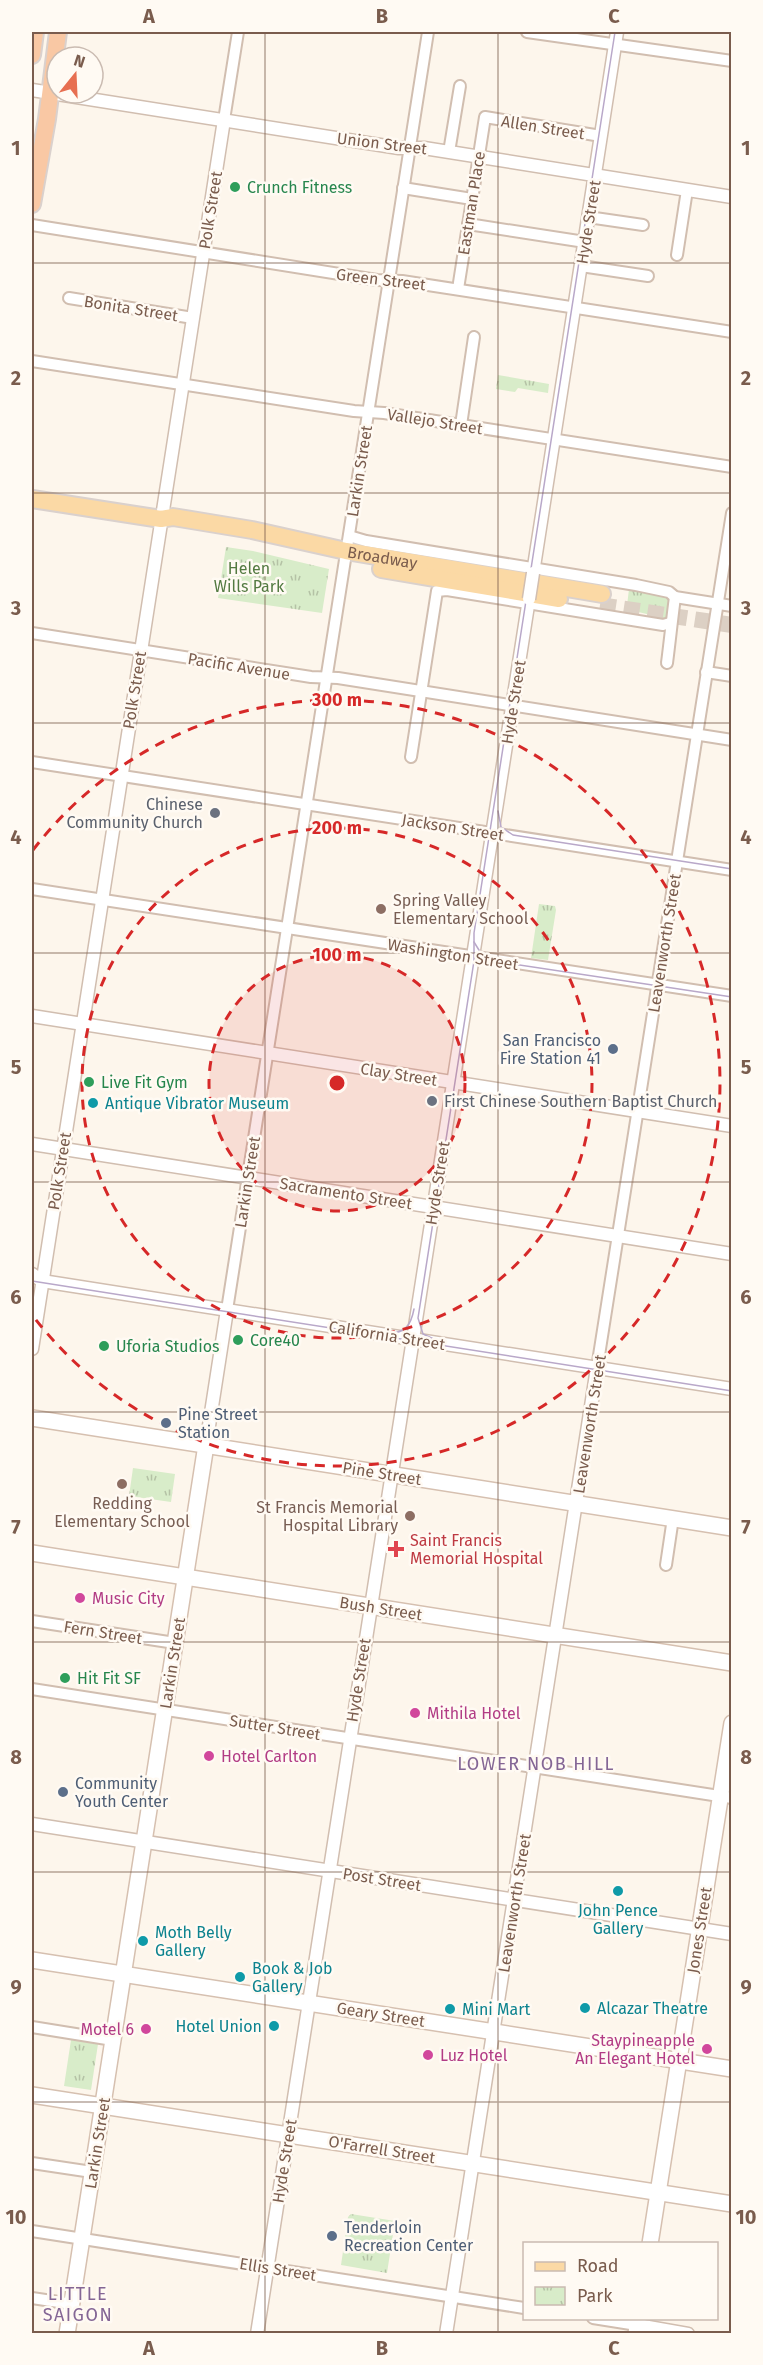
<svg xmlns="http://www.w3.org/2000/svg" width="763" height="2365" viewBox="0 0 763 2365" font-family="'Fira Sans',sans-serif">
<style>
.park{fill:url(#park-tufts)}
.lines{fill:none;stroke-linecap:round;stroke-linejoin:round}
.primary-tunnel{stroke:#dcd0c4;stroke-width:16;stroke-dasharray:16 8;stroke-linecap:butt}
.minor-casing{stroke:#d1beb0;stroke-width:14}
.tertiary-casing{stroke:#d1beb0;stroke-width:15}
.secondary-casing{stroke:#d6c0b0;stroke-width:18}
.primary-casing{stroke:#dad1cd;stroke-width:20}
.trunk-casing{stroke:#dad1cd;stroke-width:20}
.minor{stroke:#fff;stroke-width:10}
.tertiary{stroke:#fff;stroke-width:12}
.secondary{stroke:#fff;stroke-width:15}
.primary{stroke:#fbd9a5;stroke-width:16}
.trunk{stroke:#f9c8a4;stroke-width:16}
.tram{stroke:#b9a8c9;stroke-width:1.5}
.tertiary-bridge-casing{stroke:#d1beb0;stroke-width:15;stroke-linecap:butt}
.tertiary-bridge{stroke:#fff;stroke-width:12}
.grid{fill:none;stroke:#7a5c4d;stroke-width:1.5;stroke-opacity:0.55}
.ring{fill:none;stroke:#d62828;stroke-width:3;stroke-dasharray:10 8}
.leisure-dot{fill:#2e9e5b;stroke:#fffaf3;stroke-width:2}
.worship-dot{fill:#6b7280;stroke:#fffaf3;stroke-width:2}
.education-dot{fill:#8d6e63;stroke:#fffaf3;stroke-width:2}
.service-dot{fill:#5c6f8a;stroke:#fffaf3;stroke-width:2}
.culture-dot{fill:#0f9aa8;stroke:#fffaf3;stroke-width:2}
.health-dot{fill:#e0444e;stroke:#fffaf3;stroke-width:2}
.hotel-dot{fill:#d1479c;stroke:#fffaf3;stroke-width:2}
.labels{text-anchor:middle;stroke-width:5;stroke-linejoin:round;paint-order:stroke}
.street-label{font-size:16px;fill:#7a5c4d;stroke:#fffaf3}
.leisure-label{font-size:16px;fill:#27864d;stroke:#fffaf3;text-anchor:start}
.park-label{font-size:16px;fill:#537a41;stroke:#fffaf3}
.worship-label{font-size:16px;fill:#5b616d;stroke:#fffaf3;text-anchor:end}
.education-label{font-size:16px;fill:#785e54;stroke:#fffaf3;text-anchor:start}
.service-label{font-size:16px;fill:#4e5e75;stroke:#fffaf3;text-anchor:start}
.culture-label{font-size:16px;fill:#0d838f;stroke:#fffaf3;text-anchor:start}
.health-label{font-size:16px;fill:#be3a42;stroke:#fffaf3;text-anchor:start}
.hotel-label{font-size:16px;fill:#b23c85;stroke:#fffaf3;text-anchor:start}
.neighbourhood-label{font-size:18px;letter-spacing:1.5px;fill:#846695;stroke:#fffaf3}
.centre{fill:#d62828;stroke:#fffaf3;stroke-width:3}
.ring-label{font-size:18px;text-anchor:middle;font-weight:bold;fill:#d62828;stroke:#fffaf3;stroke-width:5;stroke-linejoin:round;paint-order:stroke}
.neatline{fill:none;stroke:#7a5c4d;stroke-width:2}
.grid-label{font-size:20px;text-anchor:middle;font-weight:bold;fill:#7a5c4d}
</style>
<defs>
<pattern id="park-tufts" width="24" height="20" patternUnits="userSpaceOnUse" patternTransform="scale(1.5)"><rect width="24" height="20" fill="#d8ecc9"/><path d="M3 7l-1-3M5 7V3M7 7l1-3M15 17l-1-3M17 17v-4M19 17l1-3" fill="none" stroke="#b4c2a5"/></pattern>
</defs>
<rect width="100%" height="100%" fill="#fdf6ec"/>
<g class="park">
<polygon points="498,375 549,384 548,393 518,388 515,392 496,389"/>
<polygon points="226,547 253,551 329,569 322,613 218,598"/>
<path d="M629,589L670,596L667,619C655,617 643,612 632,611V615L626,614Z"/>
<polygon points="539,904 555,906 556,910 548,960 531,958"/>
<polygon points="133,1468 175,1474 171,1502 129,1496"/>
<polygon points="71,2040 98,2044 91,2090 64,2086"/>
<polygon points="351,2214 395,2221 387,2273 341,2265 348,2217"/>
</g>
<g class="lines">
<polyline class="primary-tunnel" points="600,605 732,625"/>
<defs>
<g id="minor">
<polyline points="527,32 732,61"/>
<polyline points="224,120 238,32"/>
<polyline points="449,152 460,86"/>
<polyline points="403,188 472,199"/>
<polyline points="588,217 643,225"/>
<polyline points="468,224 585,242"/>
<polyline points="32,225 377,280 402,281 732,332"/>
<polyline points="677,255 687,190"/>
<polyline points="581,266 648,276"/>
<polyline points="458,289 485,117 601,136"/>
<polyline points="69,298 193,318"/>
<polyline points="32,361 354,411 384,413 732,467"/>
<polyline points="461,425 474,337"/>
<polyline points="349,536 366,541 636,585 669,592 675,597 732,606"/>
<polyline points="32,633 311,677 338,678 732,740"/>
<path d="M667,663C670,640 672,619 675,597"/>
<polyline points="706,672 732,676"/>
<polyline points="411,757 437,591 447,590 663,625 670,623"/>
<polyline points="32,762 732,870"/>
<polyline points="32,889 732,996"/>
<polyline points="227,1310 428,32"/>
<polyline points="597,1368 732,513"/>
<polyline points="666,1565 673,1518"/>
<polyline points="32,1621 175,1643"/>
<polyline points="32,1689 732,1798"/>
<polyline points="32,2027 113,2040"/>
<polyline points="32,2163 92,2172"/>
<polyline points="32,2231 524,2308"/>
<polyline points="32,2298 72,2304"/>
<polyline points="593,2318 637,2325"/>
</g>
<g id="tertiary">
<polyline points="32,90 399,148 424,148 732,197"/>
<polyline points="533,573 617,32"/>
<polyline points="32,1016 732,1126"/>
<polyline points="32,1144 732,1254"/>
<polyline points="32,1274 42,1281 732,1389"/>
<polyline points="32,1349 224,120"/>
<polyline points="206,1445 227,1310"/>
<polyline points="32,1824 732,1934"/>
<polyline points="637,2325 688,2334"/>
<polyline points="257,2334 529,599"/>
<polyline points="446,2334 597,1368"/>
</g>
<g id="secondary">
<polyline points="32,1418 732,1528"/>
<polyline points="32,1553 732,1663"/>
<polyline points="32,1960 732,2069"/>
<polyline points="32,2095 732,2204"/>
<polyline points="650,2244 732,1723"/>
<polyline points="67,2334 206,1445"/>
<polyline points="636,2334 638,2318"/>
</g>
<g id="primary">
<path id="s1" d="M32,499L161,519L173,517L252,530L346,551L602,594"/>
<polyline points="381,569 559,599"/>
</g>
<g id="trunk">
<polyline points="32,55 35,32"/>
<polyline points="32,204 47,119 58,32"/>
</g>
</defs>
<use href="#minor" class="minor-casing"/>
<use href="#tertiary" class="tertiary-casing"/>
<use href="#secondary" class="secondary-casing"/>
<use href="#primary" class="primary-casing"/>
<use href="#trunk" class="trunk-casing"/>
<use href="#minor" class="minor"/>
<use href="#tertiary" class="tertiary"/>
<use href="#secondary" class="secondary"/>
<use href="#primary" class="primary"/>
<use href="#trunk" class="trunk"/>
<g class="tram">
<polyline points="498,811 501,827 513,835 732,869"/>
<polyline points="474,942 482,955 499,962 732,997"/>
<polyline points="32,1281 732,1391"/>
<path d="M387,1333C405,1334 411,1325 414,1309"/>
<polyline points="440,1342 423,1334 418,1318 474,961 474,933 615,32"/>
</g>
<defs>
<polyline id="tertiary-bridge" points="529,599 533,573"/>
</defs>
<use href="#tertiary-bridge" class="tertiary-bridge-casing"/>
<use href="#tertiary-bridge" class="tertiary-bridge"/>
</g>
<path class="grid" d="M265,32V2334M498,32V2334M32,263H732M32,493H732M32,723H732M32,953H732M32,1182H732M32,1412H732M32,1642H732M32,1872H732M32,2102H732"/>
<circle cx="337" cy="1083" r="128" fill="#d62828" fill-opacity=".12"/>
<g class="ring">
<circle cx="337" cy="1083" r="128"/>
<circle cx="337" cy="1083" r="255"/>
<path d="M33 850A383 383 0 1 1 33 1316"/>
</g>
<g class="leisure-dot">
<circle cx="235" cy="187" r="6"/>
<circle cx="89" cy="1082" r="6"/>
<circle cx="238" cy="1340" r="6"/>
<circle cx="104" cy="1346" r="6"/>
<circle cx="65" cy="1678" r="6"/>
</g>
<g class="worship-dot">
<circle cx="215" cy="813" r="6"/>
<circle cx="432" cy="1101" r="6"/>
</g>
<g class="education-dot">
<circle cx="381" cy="909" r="6"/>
<circle cx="122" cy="1484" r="6"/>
<circle cx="410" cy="1516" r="6"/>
</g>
<g class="service-dot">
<circle cx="613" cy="1049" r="6"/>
<circle cx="166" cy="1423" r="6"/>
<circle cx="63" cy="1792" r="6"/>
<circle cx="332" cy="2236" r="6"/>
</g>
<g class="culture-dot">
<circle cx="93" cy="1103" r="6"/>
<circle cx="618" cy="1891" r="6"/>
<circle cx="143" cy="1941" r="6"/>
<circle cx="240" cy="1977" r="6"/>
<circle cx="585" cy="2008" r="6"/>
<circle cx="450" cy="2009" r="6"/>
<circle cx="274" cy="2026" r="6"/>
</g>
<path class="health-dot" d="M393 1540h6v6h6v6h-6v6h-6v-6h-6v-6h6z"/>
<g class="hotel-dot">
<circle cx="80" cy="1598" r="6"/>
<circle cx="415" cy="1713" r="6"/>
<circle cx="209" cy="1756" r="6"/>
<circle cx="146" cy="2029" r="6"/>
<circle cx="707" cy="2049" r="6"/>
<circle cx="428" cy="2055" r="6"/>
</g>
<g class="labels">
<g class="street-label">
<text transform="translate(543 127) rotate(9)" y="6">Allen Street</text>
<text transform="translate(382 143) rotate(7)" y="6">Union Street</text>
<text transform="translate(471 203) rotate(-81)" y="6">Eastman Place</text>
<text transform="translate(210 210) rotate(-81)" y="6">Polk Street</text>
<text transform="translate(588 222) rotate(-81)" y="6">Hyde Street</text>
<text transform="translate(381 279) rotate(7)" y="6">Green Street</text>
<text transform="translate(131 308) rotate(9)" y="6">Bonita Street</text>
<text transform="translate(435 421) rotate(9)" y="6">Vallejo Street</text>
<text transform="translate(359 471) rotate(-81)" y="6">Larkin Street</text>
<text dy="6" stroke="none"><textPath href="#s1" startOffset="356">Broadway</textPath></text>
<text transform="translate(239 666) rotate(9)" y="6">Pacific Avenue</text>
<text transform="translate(134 690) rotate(-81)" y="6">Polk Street</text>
<text transform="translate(513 702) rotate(-81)" y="6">Hyde Street</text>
<text transform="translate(453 827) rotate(9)" y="6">Jackson Street</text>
<text transform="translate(664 943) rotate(-81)" y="6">Leavenworth Street</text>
<text transform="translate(453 954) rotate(9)" y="6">Washington Street</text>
<text transform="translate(399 1074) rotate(9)" y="6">Clay Street</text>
<text transform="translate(59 1171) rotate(-81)" y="6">Polk Street</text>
<text transform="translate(247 1182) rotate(-81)" y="6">Larkin Street</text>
<text transform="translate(437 1183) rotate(-81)" y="6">Hyde Street</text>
<text transform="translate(346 1193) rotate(9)" y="6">Sacramento Street</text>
<text transform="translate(387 1335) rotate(9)" y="6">California Street</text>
<text transform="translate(589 1424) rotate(-81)" y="6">Leavenworth Street</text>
<text transform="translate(382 1473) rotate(9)" y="6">Pine Street</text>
<text transform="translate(381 1608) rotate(9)" y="6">Bush Street</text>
<text transform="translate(103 1632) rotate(9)" y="6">Fern Street</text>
<text transform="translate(172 1663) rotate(-81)" y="6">Larkin Street</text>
<text transform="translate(358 1680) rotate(-81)" y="6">Hyde Street</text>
<text transform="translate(275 1727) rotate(9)" y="6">Sutter Street</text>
<text transform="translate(382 1879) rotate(9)" y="6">Post Street</text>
<text transform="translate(514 1903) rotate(-81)" y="6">Leavenworth Street</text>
<text transform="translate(699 1930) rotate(-81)" y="6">Jones Street</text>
<text transform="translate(381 2014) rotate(9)" y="6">Geary Street</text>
<text transform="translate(97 2143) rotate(-81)" y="6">Larkin Street</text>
<text transform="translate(382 2149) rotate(9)" y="6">O'Farrell Street</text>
<text transform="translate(284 2161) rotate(-81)" y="6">Hyde Street</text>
<text transform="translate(278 2269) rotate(9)" y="6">Ellis Street</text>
</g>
<g class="leisure-label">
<text x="247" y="193">Crunch Fitness</text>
<text x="101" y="1088">Live Fit Gym</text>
<text x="250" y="1346">Core40</text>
<text x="116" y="1352">Uforia Studios</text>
<text x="77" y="1684">Hit Fit SF</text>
</g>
<g class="park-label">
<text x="249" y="574">Helen<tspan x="249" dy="18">Wills Park</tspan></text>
</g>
<g class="worship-label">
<text x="203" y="810">Chinese<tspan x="203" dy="18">Community Church</tspan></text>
<text x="444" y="1107" text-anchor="start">First Chinese Southern Baptist Church</text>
</g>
<g class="education-label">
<text x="393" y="906">Spring Valley<tspan x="393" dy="18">Elementary School</tspan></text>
<text x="122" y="1509" text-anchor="middle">Redding<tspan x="122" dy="18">Elementary School</tspan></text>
<text x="398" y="1513" text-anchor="end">St Francis Memorial<tspan x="398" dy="18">Hospital Library</tspan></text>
</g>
<g class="service-label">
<text x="601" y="1046" text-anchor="end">San Francisco<tspan x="601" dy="18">Fire Station 41</tspan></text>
<text x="178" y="1420">Pine Street<tspan x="178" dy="18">Station</tspan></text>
<text x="75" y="1789">Community<tspan x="75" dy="18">Youth Center</tspan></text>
<text x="344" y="2233">Tenderloin<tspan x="344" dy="18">Recreation Center</tspan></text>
</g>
<g class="culture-label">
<text x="105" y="1109">Antique Vibrator Museum</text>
<text x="618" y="1916" text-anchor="middle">John Pence<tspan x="618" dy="18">Gallery</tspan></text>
<text x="155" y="1938">Moth Belly<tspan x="155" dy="18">Gallery</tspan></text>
<text x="252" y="1974">Book &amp; Job<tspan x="252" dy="18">Gallery</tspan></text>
<text x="597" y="2014">Alcazar Theatre</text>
<text x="462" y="2015">Mini Mart</text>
<text x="262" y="2032" text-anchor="end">Hotel Union</text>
</g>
<g class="health-label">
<text x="410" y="1546">Saint Francis<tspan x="410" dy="18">Memorial Hospital</tspan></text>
</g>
<g class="hotel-label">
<text x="92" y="1604">Music City</text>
<text x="427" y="1719">Mithila Hotel</text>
<text x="221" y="1762">Hotel Carlton</text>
<text x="134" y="2035" text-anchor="end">Motel 6</text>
<text x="695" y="2046" text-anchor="end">Staypineapple<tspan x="695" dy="18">An Elegant Hotel</tspan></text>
<text x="440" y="2061">Luz Hotel</text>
</g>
<g class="neighbourhood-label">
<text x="536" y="1770">LOWER NOB HILL</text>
<text x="78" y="2300">LITTLE<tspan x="78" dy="21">SAIGON</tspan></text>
</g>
</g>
<circle cx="337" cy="1083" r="9" class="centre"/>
<g class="ring-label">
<text x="337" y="706">300 m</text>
<text x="337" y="834">200 m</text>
<text x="337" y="961">100 m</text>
</g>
<rect width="763" height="2365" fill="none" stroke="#fffaf3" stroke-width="66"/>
<rect x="523" y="2242" width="195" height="78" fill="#fffaf3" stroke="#cabbb1" stroke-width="1.5"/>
<rect x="535" y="2262" width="30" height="9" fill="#fbd9a5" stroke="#cabbb1" stroke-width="1.5"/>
<text x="577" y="2272" font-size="18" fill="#7a5c4d">Road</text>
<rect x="535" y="2287" width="30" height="18" fill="url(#park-tufts)" stroke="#cabbb1" stroke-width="1.5"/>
<text x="577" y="2302" font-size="18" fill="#7a5c4d">Park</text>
<g transform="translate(75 75) rotate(18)"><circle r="28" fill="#fffaf3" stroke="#cabbb1" stroke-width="1.5"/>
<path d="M0-4.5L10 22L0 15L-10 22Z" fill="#e76f51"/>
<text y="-9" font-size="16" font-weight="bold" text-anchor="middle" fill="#7a5c4d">N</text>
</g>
<rect x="33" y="33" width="697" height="2299" class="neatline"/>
<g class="grid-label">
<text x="149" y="23">A</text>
<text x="382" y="23">B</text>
<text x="614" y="23">C</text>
<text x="16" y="155">1</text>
<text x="746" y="155">1</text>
<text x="16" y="385">2</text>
<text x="746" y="385">2</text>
<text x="16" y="615">3</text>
<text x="746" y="615">3</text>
<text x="16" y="844">4</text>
<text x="746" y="844">4</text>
<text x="16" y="1074">5</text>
<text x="746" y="1074">5</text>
<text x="16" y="1304">6</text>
<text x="746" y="1304">6</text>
<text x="16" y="1534">7</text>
<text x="746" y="1534">7</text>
<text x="16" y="1764">8</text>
<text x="746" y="1764">8</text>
<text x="16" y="1994">9</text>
<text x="746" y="1994">9</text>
<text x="16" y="2224">10</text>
<text x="746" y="2224">10</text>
<text x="149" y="2355">A</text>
<text x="382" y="2355">B</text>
<text x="614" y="2355">C</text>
</g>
</svg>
